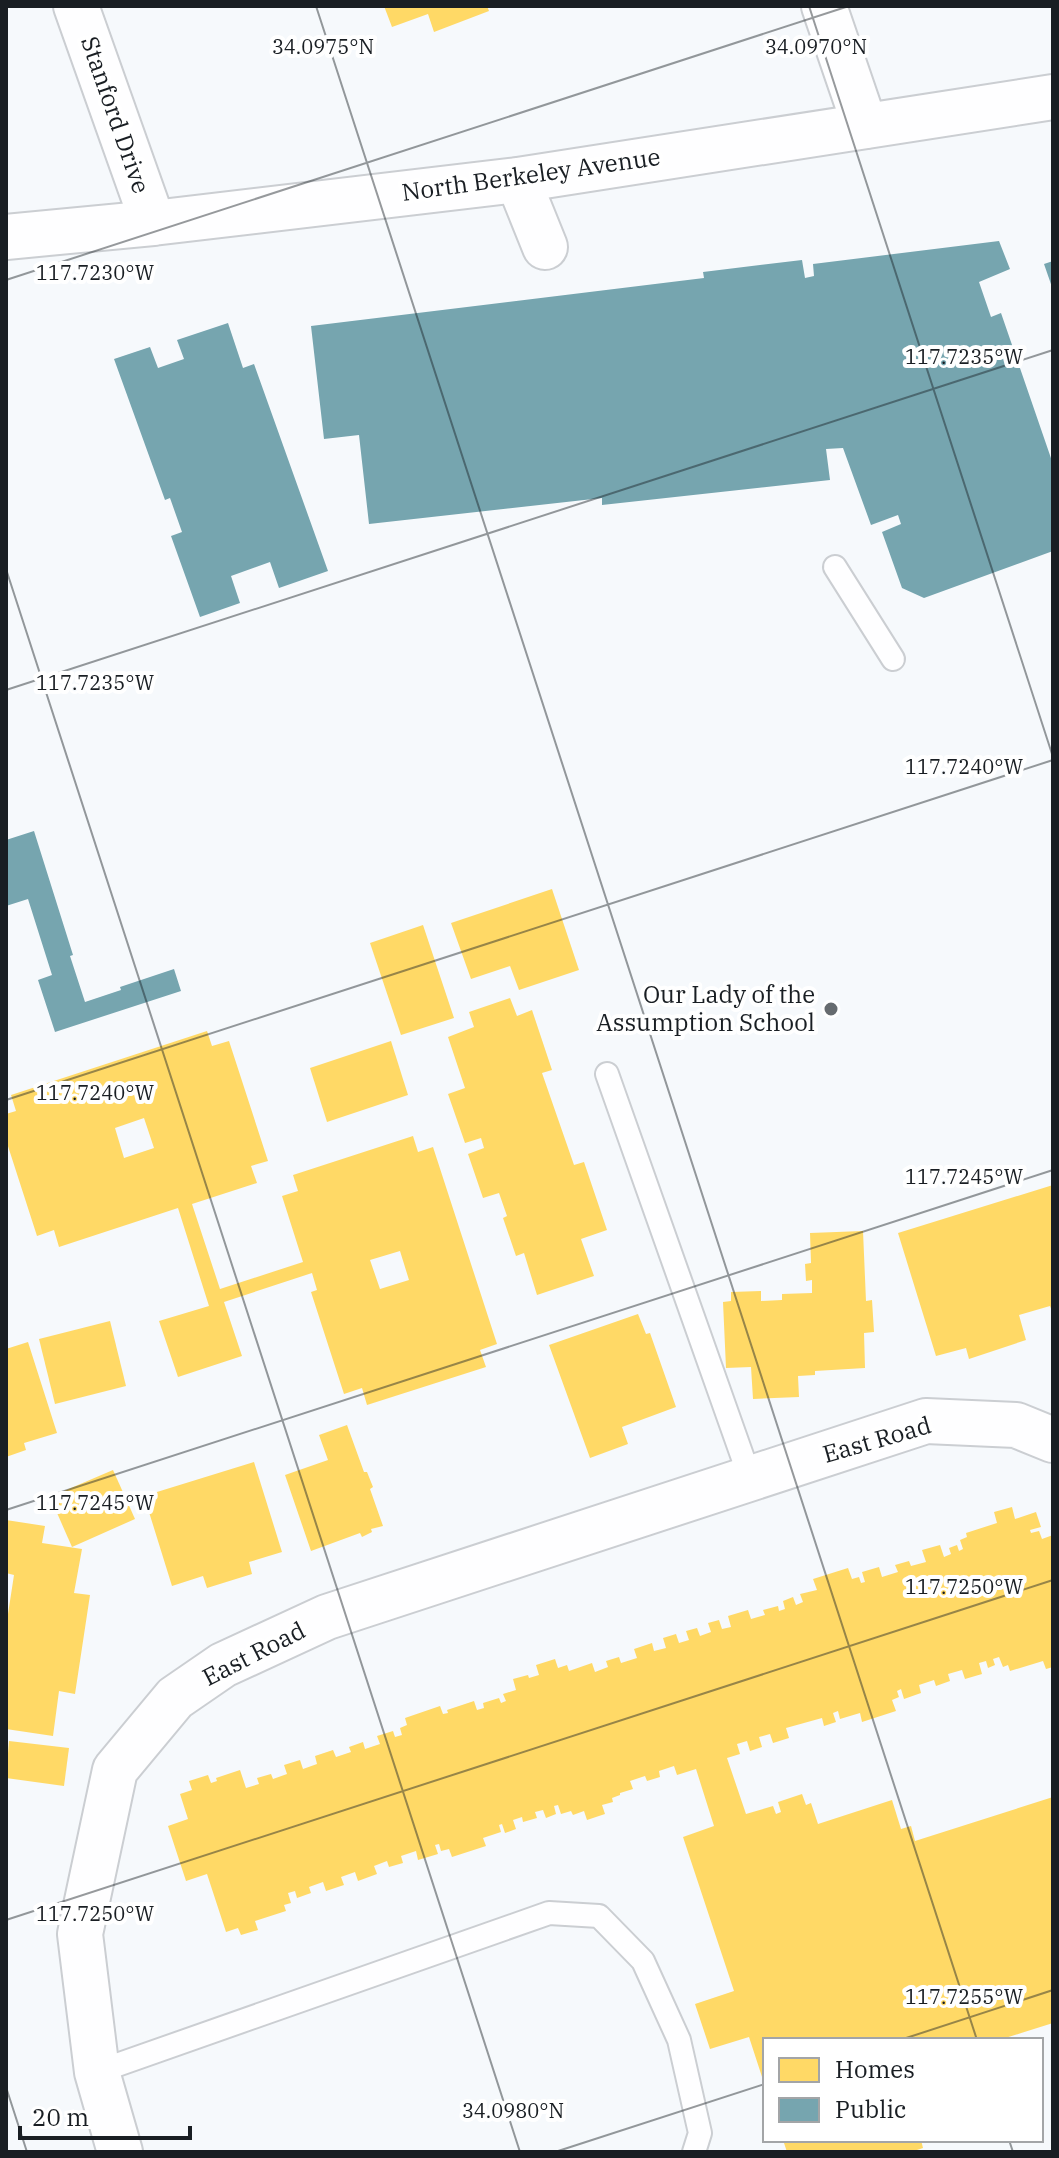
<svg xmlns="http://www.w3.org/2000/svg" width="1059" height="2158" viewBox="0 0 1059 2158" font-family="'IBM Plex Serif',serif">
<style>
.homes{fill:#ffd966;fill-rule:evenodd}
.public{fill:#76a5af}
.lines{fill:none;stroke-linecap:round;stroke-linejoin:round}
.service-casing{stroke:#cbced2;stroke-width:26}
.minor-casing{stroke:#cbced2;stroke-width:48}
.service{stroke:#fefeff;stroke-width:22}
.minor{stroke:#fefeff;stroke-width:44}
.ticks{fill:none;stroke:#191e23;stroke-width:2;stroke-opacity:0.45}
.poi-dot{fill:#666b6f;stroke:#fff;stroke-width:3}
.labels{text-anchor:middle;stroke-width:8;stroke-linejoin:round;paint-order:stroke}
.street-label{font-size:24px;fill:#191e23;stroke:#fff}
.poi-label{font-size:24px;fill:#191e23;stroke:#fff;text-anchor:end}
.ticks-label{font-size:20px;text-anchor:middle;fill:#191e23;stroke:#fff;stroke-width:8;stroke-linejoin:round;paint-order:stroke}
</style>
<rect width="100%" height="100%" fill="#f6f9fc"/>
<g class="homes">
<polygon points="384,6 487,6 489,11 434,32 428,14 392,27"/>
<polygon points="552,889 579,970 519,990 510,966 471,979 451,923"/>
<polygon points="423,925 454,1018 401,1035 370,943"/>
<polygon points="510,998 517,1016 532,1010 552,1070 542,1073 574,1165 584,1162 607,1230 581,1239 594,1276 537,1295 524,1253 516,1256 503,1218 507,1216 499,1193 483,1198 468,1154 484,1148 481,1138 465,1143 448,1094 465,1088 448,1037 474,1027 469,1012"/>
<path d="M207,1031L212,1046L229,1041L268,1161L251,1166L257,1183L192,1204L220,1289L303,1262L282,1196L298,1191L293,1175L413,1136L418,1152L433,1147L497,1344L480,1350L486,1367L367,1405L362,1388L344,1394L311,1292L317,1290L312,1273L224,1302L242,1356L178,1377L159,1321L209,1306L178,1208L59,1247L54,1230L37,1236L6,1140V1114L16,1111L11,1095ZM144,1118L154,1148L124,1158L115,1128ZM400,1251L409,1280L380,1289L370,1260Z"/>
<polygon points="391,1041 408,1095 327,1122 310,1068"/>
<polygon points="1053,1185 1053,1314 1050,1306 1019,1315 1026,1340 969,1359 966,1348 936,1356 898,1233"/>
<polygon points="863,1231 866,1301 872,1300 874,1332 864,1333 865,1368 815,1371 815,1375 798,1376 799,1397 753,1399 751,1367 726,1368 723,1302 731,1301 731,1292 761,1291 761,1301 782,1300 782,1294 812,1293 812,1280 806,1281 805,1264 811,1263 810,1233"/>
<polygon points="638,1314 646,1334 650,1333 676,1407 622,1427 628,1444 590,1458 549,1345"/>
<polygon points="110,1321 126,1386 55,1404 39,1339"/>
<polygon points="28,1342 57,1433 24,1443 26,1450 6,1457 6,1349"/>
<polygon points="347,1425 364,1472 367,1472 373,1487 370,1489 383,1526 371,1529 372,1532 362,1537 360,1533 311,1551 285,1475 328,1460 319,1435"/>
<polygon points="254,1462 282,1552 249,1562 252,1574 207,1588 203,1576 172,1586 144,1496"/>
<polygon points="113,1470 135,1519 72,1547 50,1497"/>
<polygon points="1012,1507 1015,1519 1036,1512 1041,1527 1030,1530 1031,1533 1039,1531 1042,1539 1053,1535 1053,1667 1046,1669 1043,1661 1010,1671 1008,1665 1003,1667 999,1657 993,1659 995,1665 988,1668 986,1661 979,1663 982,1674 965,1679 962,1670 948,1674 950,1681 936,1686 934,1680 919,1685 921,1693 904,1699 901,1689 897,1691 899,1697 892,1700 896,1711 862,1722 860,1713 840,1719 838,1711 833,1713 836,1722 824,1726 822,1718 786,1728 789,1738 773,1743 770,1734 759,1737 762,1747 750,1751 747,1741 737,1744 740,1754 727,1758 746,1814 773,1806 776,1814 781,1812 778,1802 802,1794 806,1805 811,1803 818,1824 892,1800 901,1829 911,1826 915,1841 1053,1797 1053,2023 999,2040 765,2040 764,2083 749,2037 710,2049 695,2004 734,1991 683,1837 714,1826 696,1769 677,1775 674,1766 659,1771 660,1777 647,1781 645,1776 630,1781 633,1789 620,1793 620,1795 612,1798 613,1802 602,1805 605,1814 587,1820 584,1811 573,1815 571,1811 561,1814 558,1805 554,1806 556,1814 546,1818 543,1810 535,1812 537,1818 523,1822 522,1817 513,1820 516,1829 505,1833 502,1824 499,1825 501,1832 483,1838 486,1846 452,1857 449,1849 441,1851 439,1844 435,1845 438,1854 418,1860 416,1851 401,1856 403,1863 389,1867 387,1861 374,1866 377,1874 358,1881 355,1872 341,1877 344,1885 326,1891 323,1882 309,1887 311,1893 297,1898 295,1891 288,1893 291,1903 284,1905 286,1911 255,1921 258,1930 241,1935 238,1928 226,1932 207,1874 186,1881 168,1826 188,1819 180,1794 192,1790 189,1781 208,1775 211,1783 217,1781 216,1778 240,1770 246,1788 259,1784 257,1778 271,1774 273,1779 287,1774 284,1765 300,1760 303,1769 317,1764 315,1756 333,1750 336,1757 351,1752 349,1747 363,1742 365,1749 380,1744 377,1736 393,1731 395,1737 402,1735 400,1728 407,1725 405,1718 440,1706 443,1714 448,1713 447,1710 474,1701 477,1710 484,1708 483,1703 499,1698 501,1703 506,1701 503,1694 516,1690 513,1679 528,1675 529,1678 539,1675 536,1665 555,1659 558,1668 567,1665 569,1671 592,1663 595,1672 608,1667 606,1661 619,1657 621,1663 637,1658 634,1649 652,1643 654,1651 666,1648 663,1638 676,1634 679,1643 689,1640 686,1631 697,1628 700,1636 711,1632 708,1623 719,1620 722,1629 731,1627 728,1616 748,1610 751,1619 765,1615 763,1610 778,1606 779,1611 785,1609 783,1601 793,1597 796,1605 803,1602 800,1594 817,1590 813,1579 848,1568 852,1579 859,1577 861,1583 865,1582 862,1572 879,1567 882,1577 898,1572 895,1565 909,1561 911,1566 926,1562 922,1550 940,1545 944,1557 951,1554 949,1548 957,1545 959,1551 963,1549 960,1540 967,1537 966,1533 997,1523 994,1512"/>
<polygon points="6,1520 45,1526 42,1543 82,1549 74,1593 90,1595 75,1694 59,1691 53,1736 6,1729 6,1627 14,1575 6,1573"/>
<polygon points="9,1741 69,1748 64,1786 6,1778"/>
<polygon points="783,2140 921,2140 923,2148 911,2152 787,2152"/>
</g>
<g class="public">
<polygon points="999,241 1010,269 979,282 991,317 1001,313 1053,464 1053,551 924,598 902,588 882,532 901,524 898,515 871,525 843,448 826,449 830,480 602,505 602,498 369,524 359,435 324,439 311,326 704,278 703,272 802,260 805,278 814,276 813,264"/>
<polygon points="1053,261 1053,290 1044,264"/>
<polygon points="228,323 243,368 254,364 328,571 279,588 270,562 231,576 240,603 200,617 171,536 182,532 170,498 165,500 114,359 150,347 158,368 184,359 177,340"/>
<polygon points="34,831 73,955 70,956 85,1002 121,990 120,987 174,969 181,991 55,1032 38,980 52,975 28,899 6,906 6,840"/>
</g>
<g class="lines">
<defs>
<g id="service">
<polyline points="835,567 893,659"/>
<polyline points="607,1074 750,1478"/>
<polyline points="97,2072 549,1913 599,1916 643,1961 679,2040 700,2133 694,2152"/>
</g>
<g id="minor">
<polyline points="76,6 153,223"/>
<polyline points="824,6 865,126"/>
<polyline points="518,180 545,247"/>
<polyline points="6,237 153,223 518,180 1053,97"/>
<polyline points="120,2152 97,2072 80,1934 115,1770 175,1698 223,1665 327,1617 926,1421 1016,1425 1053,1440"/>
</g>
</defs>
<use href="#service" class="service-casing"/>
<use href="#minor" class="minor-casing"/>
<use href="#service" class="service"/>
<use href="#minor" class="minor"/>
</g>
<path class="ticks" d="M316,6L977,2040M809,6L1053,757M6,280L849,6M6,569L520,2152M6,690L1053,350M6,1100L1053,760M6,1510L1053,1170M6,1920L1053,1580M900,2040L1053,1990M6,2087L27,2152M1009,2140L1013,2152M555,2152L765,2084"/>
<circle class="poi-dot" cx="831" cy="1009" r="8"/>
<g class="labels">
<g class="street-label">
<text transform="translate(115 115) rotate(71)" y="8">Stanford Drive</text>
<text transform="translate(531 175) rotate(-8)" y="8">North Berkeley Avenue</text>
<text transform="translate(877 1440) rotate(-16)" y="8">East Road</text>
<text transform="translate(254 1654) rotate(-27)" y="8">East Road</text>
</g>
<g class="poi-label">
<text x="815" y="1003">Our Lady of the<tspan x="815" dy="28">Assumption School</tspan></text>
</g>
</g>
<g class="ticks-label">
<text x="323" y="54">34.0975°N</text>
<text x="816" y="54">34.0970°N</text>
<text x="95" y="280">117.7230°W</text>
<text x="964" y="364">117.7235°W</text>
<text x="95" y="690">117.7235°W</text>
<text x="964" y="774">117.7240°W</text>
<text x="95" y="1100">117.7240°W</text>
<text x="964" y="1184">117.7245°W</text>
<text x="95" y="1510">117.7245°W</text>
<text x="964" y="1594">117.7250°W</text>
<text x="95" y="1921">117.7250°W</text>
<text x="964" y="2004">117.7255°W</text>
<text x="513" y="2118">34.0980°N</text>
</g>
<rect width="1059" height="2158" fill="none" stroke="#191e23" stroke-width="16"/>
<rect x="763" y="2038" width="280" height="104" fill="#ffffff" stroke="#a3a5a7" stroke-width="2"/>
<rect x="779" y="2058" width="40" height="24" fill="#ffd966" stroke="#a3a5a7" stroke-width="2"/>
<text x="835" y="2078" font-size="24" fill="#191e23">Homes</text>
<rect x="779" y="2098" width="40" height="24" fill="#76a5af" stroke="#a3a5a7" stroke-width="2"/>
<text x="835" y="2118" font-size="24" fill="#191e23">Public</text>
<path d="M20 2126v12h170v-12" fill="none" stroke="#191e23" stroke-width="4"/>
<text x="32" y="2126" font-size="24" fill="#191e23" stroke="#ffffff" stroke-width="6" paint-order="stroke">20 m</text>
</svg>
